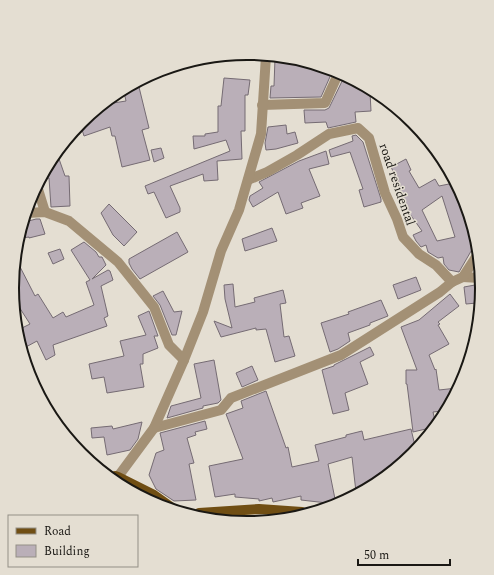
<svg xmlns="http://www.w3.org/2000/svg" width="494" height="575" viewBox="0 0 494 575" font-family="Spectral,serif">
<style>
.building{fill:#baafb8;stroke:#756b73;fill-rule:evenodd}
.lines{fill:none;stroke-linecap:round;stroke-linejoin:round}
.minor{stroke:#a39075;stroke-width:10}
.major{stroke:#704e13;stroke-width:10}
.labels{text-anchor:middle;stroke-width:3;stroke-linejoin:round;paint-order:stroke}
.street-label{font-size:13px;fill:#1a1814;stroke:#e4ded2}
.rim{fill:none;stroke:#1a1814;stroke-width:2}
</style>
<rect width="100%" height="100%" fill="#e4ded2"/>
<g class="building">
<polygon points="275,58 333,70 321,97 270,98 271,86 274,86"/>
<polygon points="345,75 370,92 371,111 355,112 356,122 328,128 326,122 305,123 304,110 325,110 329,108"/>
<polygon points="224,78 250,80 248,95 245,95 245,131 241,131 242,159 217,161 218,180 204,181 203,174 170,186 180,208 180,212 166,218 154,192 148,194 145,186 230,151 226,140 194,149 193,136 205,136 205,134 218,132 218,106 221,106"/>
<polygon points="138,83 149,128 142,130 150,160 122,167 115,136 112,136 110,127 84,136 80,123 107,104 126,101 124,92"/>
<polygon points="286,125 287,134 295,132 298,143 276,149 266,150 265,143 268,127"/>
<polygon points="356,135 363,142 381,199 381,202 364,207 359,190 363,189 350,152 331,157 329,150 353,141 352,136"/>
<polygon points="161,148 164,158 154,162 151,150"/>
<polygon points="326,151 329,164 309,169 320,196 301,203 303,208 286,214 278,192 253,207 249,200 250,196 263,188 259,182 299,161"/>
<polygon points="58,156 65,176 69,176 70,206 51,207 49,178 41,181"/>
<path d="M406,159L411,170L409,171L419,188L435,179L439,186L454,183L464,198L474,246L459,272L449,270L444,264L443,257L438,258L428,252L426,245L421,247L416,241L413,235L422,231L407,210H408L397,192L402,189L391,167ZM442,196L455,237L437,241L422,210Z"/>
<polygon points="109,204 137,232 124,246 113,235 101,213"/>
<polygon points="36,219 40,219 45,234 29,238 29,237 22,238 25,222"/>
<polygon points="272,228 277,241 245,251 242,239"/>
<polygon points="177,232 188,252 140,279 132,269 129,263 129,259"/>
<polygon points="84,242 96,252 99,257 102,257 106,265 92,279 108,270 110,271 113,280 101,286 108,316 104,318 107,326 53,345 55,355 46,360 37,341 24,348 20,329 30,324 14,299 12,287 17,261 35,296 38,294 53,318 63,312 66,317 94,305 86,282 90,280 71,250"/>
<polygon points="60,249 64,259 53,264 48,253"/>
<polygon points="416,277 421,290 398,299 393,285"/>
<polygon points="233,284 235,307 255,302 254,298 283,290 286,303 280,304 284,337 289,336 295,356 275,362 266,329 256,330 256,328 221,337 214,321 232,328 225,299 224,285"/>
<polygon points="475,285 477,303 466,304 464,287"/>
<polygon points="163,291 174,312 182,311 176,335 172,335 160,305 153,296"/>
<polygon points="450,294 459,306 438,322 440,324 438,325 449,344 429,355 435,370 436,369 439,390 457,388 442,411 433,412 435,421 430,428 413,432 407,384 406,384 406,370 417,370 401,327 419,320"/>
<polygon points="381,300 388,316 370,323 370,325 348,333 350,341 338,349 330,352 321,323 349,314 348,312"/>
<polygon points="149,311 158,336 154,336 158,348 143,354 143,364 140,364 144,387 107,393 104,377 92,379 89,364 124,356 120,341 146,335 138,316"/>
<polygon points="370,347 374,355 360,362 368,384 345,393 349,410 333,414 322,370 334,366 334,365"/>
<polygon points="214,360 221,400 218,403 203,406 203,408 167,418 171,406 201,398 194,364"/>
<polygon points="252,366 258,380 242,387 236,373"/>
<polygon points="266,391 286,448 288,447 292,467 319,461 315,445 346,437 346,435 362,431 364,440 411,429 416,450 413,454 356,492 352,457 328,464 336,504 301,500 301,496 273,502 272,498 259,501 259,499 235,497 235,494 215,497 209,466 243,459 226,414 243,408 241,401"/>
<polygon points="205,421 207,429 195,432 196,435 187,438 194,463 189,464 196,500 174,501 156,489 149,475 156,453 164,450 160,433"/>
<polygon points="142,422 138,439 130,450 107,455 104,437 92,438 91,428 112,426 113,429"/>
</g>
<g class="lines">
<g class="minor">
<polyline points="262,105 325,103 339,72"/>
<polyline points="248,180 267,172 297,155 329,134 358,128 369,138 385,193 397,219 403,237 419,254 436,265 452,282"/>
<polyline points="37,186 45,212"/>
<polyline points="27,213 45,212 69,221 118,262 154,307 169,345 184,360"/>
<polyline points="463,277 480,278"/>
<polyline points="154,428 221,410 231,398 341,355 440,292 452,282 463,277 476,257"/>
<polyline points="117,478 154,428 184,360 203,312 221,251 239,210 261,134 266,56"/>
</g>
<g class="major">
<polyline points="115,476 118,477 154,495 171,507"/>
<polyline points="199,513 259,509 302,512"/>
</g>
</g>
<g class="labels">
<g class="street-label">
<text transform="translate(398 184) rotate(71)" y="5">road residental</text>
</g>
</g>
<path d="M0 0H494V575H0ZM19 288a228 228 0 1 1 456 0a228 228 0 1 1-456 0Z" fill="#e4ded2" fill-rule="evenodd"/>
<path class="rim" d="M19 288a228 228 0 1 1 456 0a228 228 0 1 1-456 0Z"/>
<rect x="8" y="515" width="130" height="52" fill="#e4ded2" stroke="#938f86"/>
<rect x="16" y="528" width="20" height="6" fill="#704e13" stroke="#938f86"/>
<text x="44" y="535" font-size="12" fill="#1a1814">Road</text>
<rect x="16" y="545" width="20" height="12" fill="#baafb8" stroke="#938f86"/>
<text x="44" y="555" font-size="12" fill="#1a1814">Building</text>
<path d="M358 559v6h92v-6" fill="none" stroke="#1a1814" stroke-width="2"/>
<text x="364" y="559" font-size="12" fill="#1a1814" stroke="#e4ded2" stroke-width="3" paint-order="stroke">50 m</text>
</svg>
